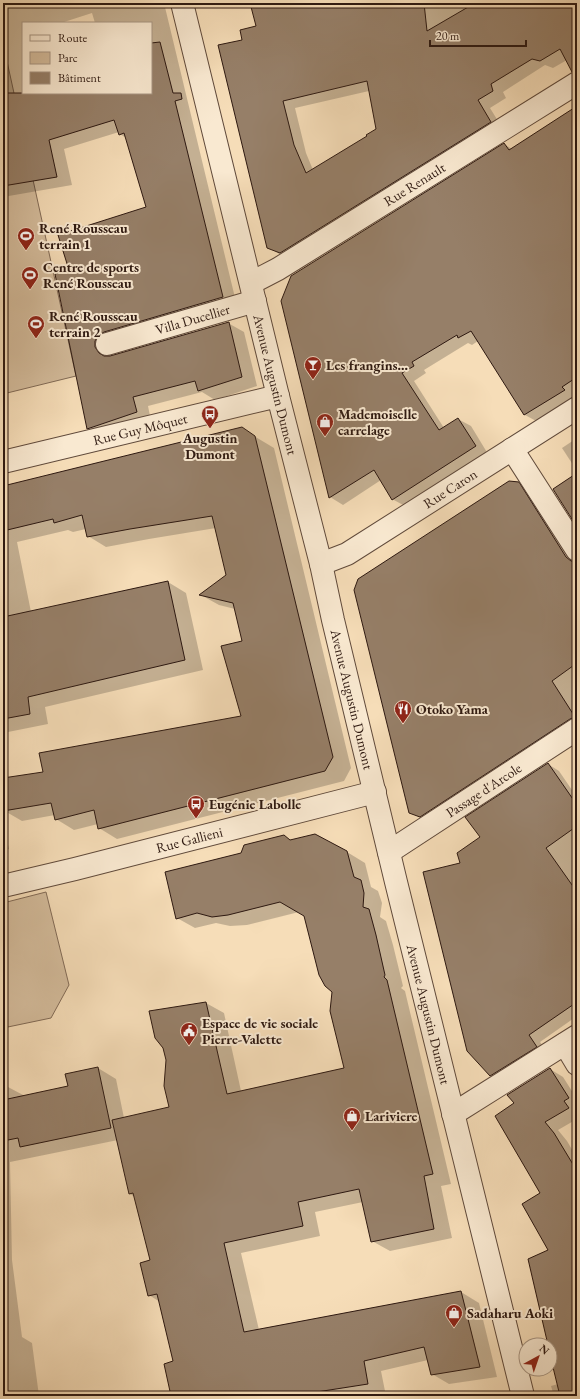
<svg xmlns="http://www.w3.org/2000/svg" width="580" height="1399" viewBox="0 0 580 1399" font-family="'EB Garamond',serif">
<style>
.green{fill:#d4bc9c;stroke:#816a56}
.shadow{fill:#0003;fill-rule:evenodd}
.building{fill:#967f68;stroke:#2e1911;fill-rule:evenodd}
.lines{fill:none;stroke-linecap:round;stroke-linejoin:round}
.minor-casing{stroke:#604a3b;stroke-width:24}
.tertiary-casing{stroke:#604a3b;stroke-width:24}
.minor{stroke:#f9e9d1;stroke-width:22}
.tertiary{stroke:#f9e9d1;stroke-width:22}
.labels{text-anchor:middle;stroke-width:4;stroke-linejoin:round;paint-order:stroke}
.street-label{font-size:14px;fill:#2e1911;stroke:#f9e9d1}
.poi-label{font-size:14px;font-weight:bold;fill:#2e1911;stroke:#f9e9d1;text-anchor:start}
</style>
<rect width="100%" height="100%" fill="#f6ddb8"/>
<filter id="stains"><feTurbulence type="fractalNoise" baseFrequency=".005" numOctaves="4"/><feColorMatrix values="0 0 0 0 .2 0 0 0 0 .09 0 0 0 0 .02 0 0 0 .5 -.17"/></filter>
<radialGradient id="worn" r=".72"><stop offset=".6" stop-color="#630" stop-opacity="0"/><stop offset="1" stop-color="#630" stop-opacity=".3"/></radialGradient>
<g class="green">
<polygon points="3,43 76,376 3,394"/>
<polygon points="46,892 69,985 51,1018 3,1028 3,903"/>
</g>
<g class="shadow">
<path d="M3,3H164L237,306L110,350V357L228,323L244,332L257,386L215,400L202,392L148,406L151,421L103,437L88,428L70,270L147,208L126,138L120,134L119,132L64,149L72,185L3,197ZM92,13L95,23H151V93H23V23H61Z"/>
<path d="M251,3H577V73L573,71L567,60L553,68L545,65L503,92L506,98L490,108L503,129L281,255L268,247L243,41L257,27ZM369,91L377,130L368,137L313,170L306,153L295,108Z"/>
<polygon points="577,108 577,392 574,394 577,398 538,422 525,415 478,341 472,345 468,343 424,370 426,373 414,381 444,428 458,419 471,426 488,454 405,506 392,499 381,480 343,505 330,497 282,301 504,144 512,149"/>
<polygon points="241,428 274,448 351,768 344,781 117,839 99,828 98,824 74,830 56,819 55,815 22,821 3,810 3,779 44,773 242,717 243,642 235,609 219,605 201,595 227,575 216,528 149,539 106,547 88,536 86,529 73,532 68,530 17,542 31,612 168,582 186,593 203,670 45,707 48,724 3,733 3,488"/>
<polygon points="577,438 577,471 562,448"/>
<polygon points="518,483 531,490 577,562 577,729 422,819 410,812"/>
<polygon points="548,764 559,771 572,790 577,787 577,1016 540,1042 548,1053 502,1082 490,1075 461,864 482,837"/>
<polygon points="3,823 9,849 3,851"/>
<polygon points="284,836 291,840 347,852 365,863 371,887 378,891 382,903 380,917 386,921 393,945 403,986 401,988 405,991 451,1184 441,1186 452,1238 390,1251 372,1241 363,1202 315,1212 320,1236 241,1253 259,1330 461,1292 479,1303 497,1377 449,1384 432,1374 428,1360 381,1371 386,1396 172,1396 174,1362 160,1302 149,1295 151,1261 135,1197 130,1194 118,1140 10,1162 12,1260 22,1337 32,1343 39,1396 3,1396 3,1088 8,1087 25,1096 69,1087 98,1068 116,1079 124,1118 170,1108 167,1060 150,1012 206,1003 224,1013 241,1091 345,1068 333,992 305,916 299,912 247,925 230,926 216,923 195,928 177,918 242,854"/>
<polygon points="550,1069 563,1077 577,1099 577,1119 558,1130 567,1141 577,1158 577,1396 554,1396 551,1386 558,1384 550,1350 550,1345 549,1345 549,1251 542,1193 515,1104"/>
</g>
<g class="building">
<path d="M250,3H424L427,31L475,3H577V71L572,72L560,49L540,61L532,59L491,84L493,91L478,100L491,122L280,253L267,248L218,45L242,40L240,30L256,26ZM367,81L376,129L366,135L367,136L306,173L294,145L283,101Z"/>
<polygon points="160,42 173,93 181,93 182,99 175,101 223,297 104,332 98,336 95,341 95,347 99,353 104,356 110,356 229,322 242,377 198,391 195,381 133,397 137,412 87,429 55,274 69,270 58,235 146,207 124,133 119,135 114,120 49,140 57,177 3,186 3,93 151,93 151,43"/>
<polygon points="577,106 577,377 562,387 565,390 524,415 471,331 458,338 457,335 412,362 414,366 402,373 439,430 458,418 476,446 392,500 374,470 329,498 281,301 291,276 504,143 509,150"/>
<polygon points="242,427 255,436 333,757 325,771 98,829 94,810 55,820 51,803 3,811 3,778 43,772 39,753 241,716 221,646 242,641 233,603 199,595 226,575 212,516 130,529 87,537 82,515 54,523 53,519 3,531 3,486"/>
<polygon points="577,473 577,527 553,489"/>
<polygon points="509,481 519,482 566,557 571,561 577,562 577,663 552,681 575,717 570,719 420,817 409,813 354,590 358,579"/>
<polygon points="168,581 185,660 28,697 30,714 3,719 3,617"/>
<polygon points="548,763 577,805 577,826 546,848 577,892 577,1002 529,1035 537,1047 490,1076 467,1051 423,872 460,863 457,853 480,837 465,817"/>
<polygon points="315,834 347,851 354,877 361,880 364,893 363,907 369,909 376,935 385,975 384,977 387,980 433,1174 424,1176 434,1229 371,1242 359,1189 298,1202 303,1226 224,1243 244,1332 461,1291 480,1367 431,1375 424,1347 364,1361 368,1384 291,1396 171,1396 164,1364 173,1361 157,1294 148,1296 140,1263 150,1260 133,1193 129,1194 112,1120 169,1107 164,1086 166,1060 163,1048 155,1038 149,1011 206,1002 227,1094 344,1068 330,1011 332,992 325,986 319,975 304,916 280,902 228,915 212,917 197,913 176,919 165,872 241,853 244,845 284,835 290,840"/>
<polygon points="98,1067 111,1128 20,1147 18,1138 3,1141 3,1100 68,1086 65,1074"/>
<polygon points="550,1068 569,1098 564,1101 569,1108 545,1122 554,1133 577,1171 577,1396 560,1396 550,1355 550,1345 548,1345 528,1259 548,1250 522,1204 540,1193 495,1116 514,1103 507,1095"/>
</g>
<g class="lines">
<defs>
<g id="minor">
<path id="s1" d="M251,283L278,269L577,83"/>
<path id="s2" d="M107,344L255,301"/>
<polyline points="512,449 577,550"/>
<path id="s3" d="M321,564L347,554L577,408"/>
<path id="s4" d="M389,852L577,729"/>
<path id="s5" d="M3,886L75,869L375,792"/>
<polyline points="565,1044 577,1064"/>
<polyline points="453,1114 577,1036"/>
</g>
<g id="tertiary">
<path id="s6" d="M182,3L278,396L321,564L333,620L396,882L523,1396"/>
<path id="s7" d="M3,462L278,396"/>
</g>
</defs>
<use href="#minor" class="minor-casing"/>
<use href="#tertiary" class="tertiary-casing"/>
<use href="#minor" class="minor"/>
<use href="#tertiary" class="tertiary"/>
</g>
<defs>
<symbol id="stadium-pin" viewBox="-11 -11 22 30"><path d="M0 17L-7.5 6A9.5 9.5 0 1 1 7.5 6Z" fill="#8f2418" stroke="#f9e9d1"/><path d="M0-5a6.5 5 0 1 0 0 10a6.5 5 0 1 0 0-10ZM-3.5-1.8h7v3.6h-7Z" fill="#fff"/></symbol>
<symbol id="bar-pin" viewBox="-11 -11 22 30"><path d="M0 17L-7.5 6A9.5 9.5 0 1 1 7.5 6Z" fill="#8f2418" stroke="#f9e9d1"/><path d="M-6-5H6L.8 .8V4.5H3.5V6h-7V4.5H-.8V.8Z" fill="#fff"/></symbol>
<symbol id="bus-pin" viewBox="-11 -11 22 30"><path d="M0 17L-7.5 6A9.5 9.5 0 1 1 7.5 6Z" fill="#8f2418" stroke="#f9e9d1"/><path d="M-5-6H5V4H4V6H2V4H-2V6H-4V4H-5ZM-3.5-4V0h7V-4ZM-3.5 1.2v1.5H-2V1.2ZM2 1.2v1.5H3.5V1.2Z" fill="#fff"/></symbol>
<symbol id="shop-pin" viewBox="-11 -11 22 30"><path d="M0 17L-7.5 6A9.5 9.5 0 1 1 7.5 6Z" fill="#8f2418" stroke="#f9e9d1"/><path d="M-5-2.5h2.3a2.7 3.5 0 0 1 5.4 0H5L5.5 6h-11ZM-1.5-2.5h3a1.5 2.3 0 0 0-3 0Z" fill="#fff"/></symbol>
<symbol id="restaurant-pin" viewBox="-11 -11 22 30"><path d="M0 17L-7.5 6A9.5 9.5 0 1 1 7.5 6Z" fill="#8f2418" stroke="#f9e9d1"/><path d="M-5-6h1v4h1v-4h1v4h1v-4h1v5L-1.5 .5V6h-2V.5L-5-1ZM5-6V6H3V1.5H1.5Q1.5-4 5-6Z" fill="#fff"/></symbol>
<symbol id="civic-pin" viewBox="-11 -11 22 30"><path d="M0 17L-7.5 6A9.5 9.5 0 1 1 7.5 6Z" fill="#8f2418" stroke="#f9e9d1"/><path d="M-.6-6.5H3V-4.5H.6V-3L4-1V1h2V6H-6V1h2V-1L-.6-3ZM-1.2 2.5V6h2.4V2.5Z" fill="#fff"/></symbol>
</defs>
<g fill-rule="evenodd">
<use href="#stadium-pin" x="16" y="226" width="20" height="27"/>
<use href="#stadium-pin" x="20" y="265" width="20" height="27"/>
<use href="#stadium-pin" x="26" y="314" width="20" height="27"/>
<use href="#bar-pin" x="303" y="355" width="20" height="27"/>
<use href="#bus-pin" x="200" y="404" width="20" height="27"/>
<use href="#shop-pin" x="315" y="412" width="20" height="27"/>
<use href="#restaurant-pin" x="393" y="699" width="20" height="27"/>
<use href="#bus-pin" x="186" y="794" width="20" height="27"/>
<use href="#civic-pin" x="179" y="1021" width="20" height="27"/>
<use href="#shop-pin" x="342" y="1106" width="20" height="27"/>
<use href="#shop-pin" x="444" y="1303" width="20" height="27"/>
</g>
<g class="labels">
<g class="street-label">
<text dy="5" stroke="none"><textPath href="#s1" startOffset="191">Rue Renault</textPath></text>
<text dy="5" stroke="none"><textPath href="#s2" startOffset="89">Villa Ducellier</textPath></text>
<text dy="5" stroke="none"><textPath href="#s6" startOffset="393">Avenue Augustin Dumont</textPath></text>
<text dy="5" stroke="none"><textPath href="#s7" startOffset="141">Rue Guy Môquet</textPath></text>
<text dy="5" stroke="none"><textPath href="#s3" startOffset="150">Rue Caron</textPath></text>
<text dy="5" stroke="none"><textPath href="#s6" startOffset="717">Avenue Augustin Dumont</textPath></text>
<text dy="5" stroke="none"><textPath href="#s4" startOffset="113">Passage d'Arcole</textPath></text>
<text dy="5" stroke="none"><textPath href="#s5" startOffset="192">Rue Gallieni</textPath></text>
<text dy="5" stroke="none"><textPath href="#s6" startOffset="1041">Avenue Augustin Dumont</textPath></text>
</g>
<g class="poi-label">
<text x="39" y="233">René Rousseau<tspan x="39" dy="16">terrain 1</tspan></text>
<text x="43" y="272">Centre de sports<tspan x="43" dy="16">René Rousseau</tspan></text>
<text x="49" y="321">René Rousseau<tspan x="49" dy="16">terrain 2</tspan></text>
<text x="326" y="370">Les frangins...</text>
<text x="338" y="419">Mademoiselle<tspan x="338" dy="16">carrelage</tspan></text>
<text x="210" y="443" text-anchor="middle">Augustin<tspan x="210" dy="16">Dumont</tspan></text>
<text x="416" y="714">Otoko Yama</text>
<text x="209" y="809">Eugénie Labolle</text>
<text x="202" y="1028">Espace de vie sociale<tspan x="202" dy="16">Pierre-Valette</tspan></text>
<text x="365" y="1121">Lariviere</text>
<text x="467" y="1318">Sadaharu Aoki</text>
</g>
</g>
<rect width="580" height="1399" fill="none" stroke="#f6ddb8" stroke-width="16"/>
<rect x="4" y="4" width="572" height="1391" fill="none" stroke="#2e1911" stroke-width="2"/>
<rect x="8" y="8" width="564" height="1383" fill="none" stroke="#2e1911"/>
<rect x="22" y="22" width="130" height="72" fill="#f9e9d1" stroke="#a89684"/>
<rect x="30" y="35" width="20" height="6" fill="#f9e9d1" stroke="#a89684"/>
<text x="58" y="42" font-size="12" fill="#2e1911">Route</text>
<rect x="30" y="52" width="20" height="12" fill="#d4bc9c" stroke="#a89684"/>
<text x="58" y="62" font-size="12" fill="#2e1911">Parc</text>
<rect x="30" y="72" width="20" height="12" fill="#967f68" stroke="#a89684"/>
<text x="58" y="82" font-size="12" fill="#2e1911">Bâtiment</text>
<g transform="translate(538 1357) rotate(40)"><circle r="19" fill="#f9e9d1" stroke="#a89684"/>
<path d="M0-3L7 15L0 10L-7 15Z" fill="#8f2418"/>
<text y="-6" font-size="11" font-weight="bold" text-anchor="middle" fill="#2e1911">N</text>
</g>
<path d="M430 40v6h96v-6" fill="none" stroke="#2e1911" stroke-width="2"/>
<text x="436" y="40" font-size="12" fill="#2e1911" stroke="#f9e9d1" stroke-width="3" paint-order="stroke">20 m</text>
<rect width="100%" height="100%" filter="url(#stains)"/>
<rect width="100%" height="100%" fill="url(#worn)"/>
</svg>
